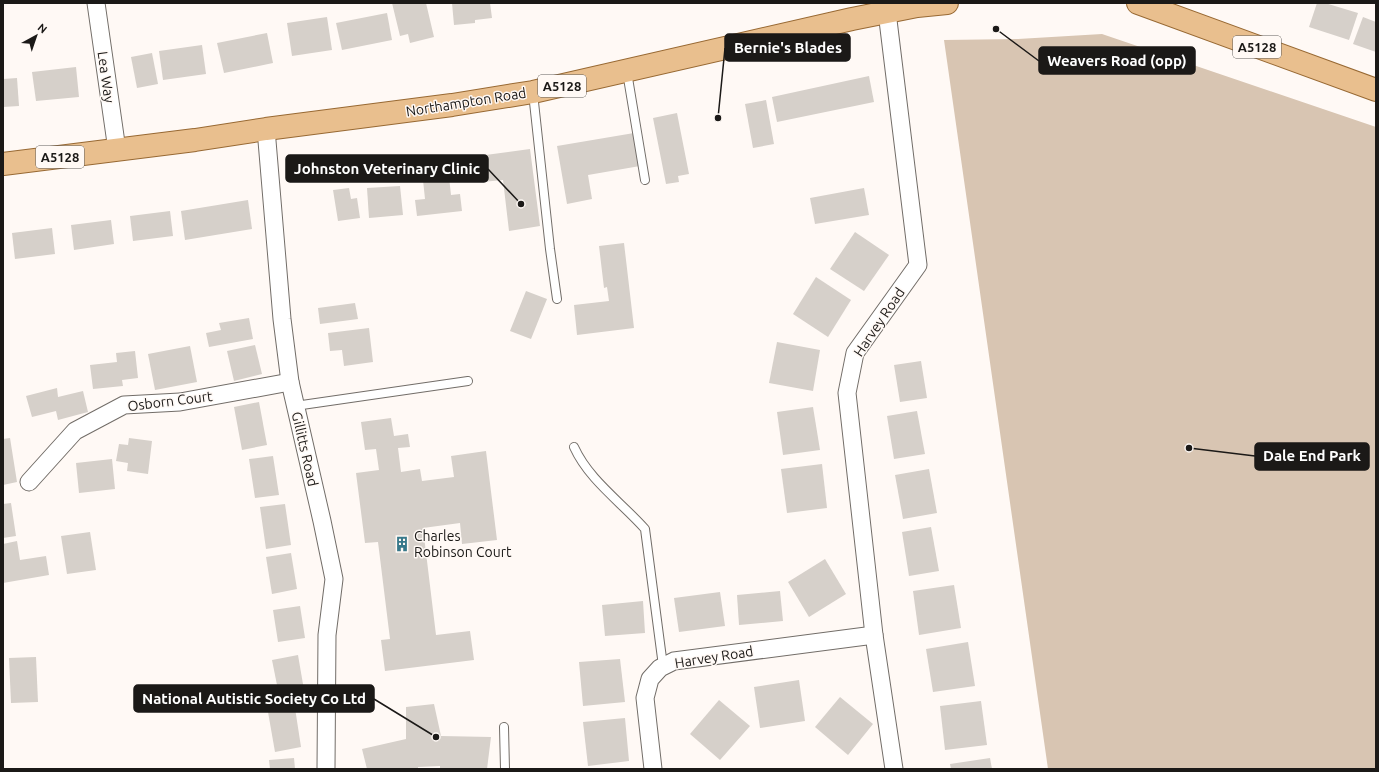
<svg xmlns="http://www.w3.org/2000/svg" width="1379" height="772" viewBox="0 0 1379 772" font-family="Ubuntu,sans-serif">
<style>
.green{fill:#d8c5b2}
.building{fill:#d6d0ca}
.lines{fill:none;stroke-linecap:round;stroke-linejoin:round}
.lane-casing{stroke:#726d68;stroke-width:10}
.street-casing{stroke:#726d68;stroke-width:19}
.primary-casing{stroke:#986933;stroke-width:24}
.lane{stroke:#fff;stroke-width:8}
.street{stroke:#fff;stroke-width:17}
.primary{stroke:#e9bf8e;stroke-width:22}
.labels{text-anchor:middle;stroke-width:3;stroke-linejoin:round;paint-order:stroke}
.shield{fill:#fff9f5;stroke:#5f5c5a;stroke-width:1}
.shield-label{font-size:13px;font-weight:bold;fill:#1b1917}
.street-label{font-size:14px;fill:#1b1917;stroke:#fff9f5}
.poi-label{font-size:14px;fill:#1b1917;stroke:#fff9f5;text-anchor:start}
.leader{fill:none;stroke:#1b1917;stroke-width:1.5}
.callout-dot{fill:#1b1917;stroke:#fff9f5;stroke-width:1.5}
.callout{fill:#1b1917;stroke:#1b1917;stroke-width:1.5}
.callout-label{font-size:15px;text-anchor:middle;font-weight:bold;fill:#fff}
</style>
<rect width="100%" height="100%" fill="#fff9f5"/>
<polygon class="green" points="1102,34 1376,127 1376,769 1048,769 944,40 1018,39"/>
<g class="building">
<polygon points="392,3 426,3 434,37 410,43 408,34 400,36"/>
<polygon points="452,3 490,3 492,18 475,20 475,23 454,25"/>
<polygon points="1317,3 1325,3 1358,13 1349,40 1309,27"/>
<polygon points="387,13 392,40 342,50 336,23"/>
<polygon points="327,17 332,50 292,56 287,23"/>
<polygon points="1363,17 1376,22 1376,52 1353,44"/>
<polygon points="267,33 273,63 224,73 217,43"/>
<polygon points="202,45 206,74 163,80 159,51"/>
<polygon points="152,53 158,84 137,88 131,57"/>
<polygon points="76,67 79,97 36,101 32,72"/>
<polygon points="869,76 874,102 777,122 772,97"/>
<polygon points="17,78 19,106 3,107 3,79"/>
<polygon points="766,100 774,144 753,148 745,104"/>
<polygon points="677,113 689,174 678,176 679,182 666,184 653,118"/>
<polygon points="634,133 640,166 588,175 592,199 567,204 557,146"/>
<polygon points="530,149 540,226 509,231 503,180 482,182 478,156"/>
<polygon points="449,177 451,195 460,194 462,211 417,216 415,200 425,199 423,180"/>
<polygon points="400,186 403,215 369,218 367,188"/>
<polygon points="349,188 351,199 357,198 360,218 338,221 333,190"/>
<polygon points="864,188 869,215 815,224 810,198"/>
<polygon points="248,200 252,229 185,240 181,211"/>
<polygon points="170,211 173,236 133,241 130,216"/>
<polygon points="111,220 114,244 74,250 71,225"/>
<polygon points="52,228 55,254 15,259 12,233"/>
<polygon points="855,232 889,255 864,291 830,269"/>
<polygon points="624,243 634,328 577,335 574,305 609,301 607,287 604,288 599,246"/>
<polygon points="816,277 851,300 828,337 793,314"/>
<polygon points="526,291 547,299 531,339 510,331"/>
<polygon points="355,303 358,319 320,324 318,308"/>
<polygon points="249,318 253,339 209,347 206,333 221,330 219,323"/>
<polygon points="369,328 373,362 344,366 342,350 330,351 328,333"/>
<polygon points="777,342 820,350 813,391 769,383"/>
<polygon points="255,345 262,374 234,381 227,351"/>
<polygon points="190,346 197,382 155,390 148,354"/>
<polygon points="135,351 138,378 122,380 123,386 93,389 90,365 117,362 116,353"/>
<polygon points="921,361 927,398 900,402 894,365"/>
<polygon points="57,388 58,397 83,391 88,412 58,420 56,411 32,417 26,396"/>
<polygon points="259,402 267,445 242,450 234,407"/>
<polygon points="813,407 820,450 783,455 777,412"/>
<polygon points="917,411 925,454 894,459 887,416"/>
<polygon points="391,418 394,436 408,434 410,447 398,448 401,472 420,469 422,481 454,477 451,456 486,451 497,540 462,544 460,523 423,528 436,635 470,631 474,660 385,671 381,640 390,639 378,542 365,543 356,473 379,470 376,449 365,450 361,422"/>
<polygon points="10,438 17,482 3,485 3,439"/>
<polygon points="129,438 152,441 148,474 127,471 128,463 116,461 119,444 128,445"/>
<polygon points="273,456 279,495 255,498 249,459"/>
<polygon points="112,459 115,489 79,493 76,463"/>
<polygon points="822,464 827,508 787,513 781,469"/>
<polygon points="929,469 937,513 903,519 895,475"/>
<polygon points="11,503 16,536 3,538 3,504"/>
<polygon points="285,504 291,545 266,549 260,507"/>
<polygon points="931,527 939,571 909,576 902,532"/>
<polygon points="90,532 96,570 67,574 61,536"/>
<polygon points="17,541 20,560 46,556 49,575 3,583 3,544"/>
<polygon points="291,553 297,589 272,594 266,557"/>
<polygon points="825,559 846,594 809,617 788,582"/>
<polygon points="954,585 961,628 919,635 913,591"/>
<polygon points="780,591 783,621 739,625 737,595"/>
<polygon points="720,592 725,626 679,632 674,598"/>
<polygon points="643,601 645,633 605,636 602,605"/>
<polygon points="300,606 305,638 278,642 273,610"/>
<polygon points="968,642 975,686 933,692 926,649"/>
<polygon points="298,655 304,690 279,695 272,660"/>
<polygon points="36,657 38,702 11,703 9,658"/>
<polygon points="620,659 625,702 583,706 579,662"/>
<polygon points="799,680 805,721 760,728 754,687"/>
<polygon points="840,697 873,724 848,755 815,727"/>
<polygon points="719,700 750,726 720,760 690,734"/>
<polygon points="981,701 987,745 945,750 940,706"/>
<polygon points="434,704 441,736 491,737 487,769 440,769 440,766 418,767 418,769 367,769 362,749 406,739 406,707"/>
<polygon points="295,708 301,747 275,752 268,712"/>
<polygon points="625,718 629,761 588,766 583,722"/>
<polygon points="294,758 295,769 270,769 269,760"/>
<polygon points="990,758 992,769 951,769 950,764"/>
</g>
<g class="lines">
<defs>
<g id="lane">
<polyline points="627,72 645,180"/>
<polyline points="533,93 550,249 557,299"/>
<polyline points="295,406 468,381"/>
<path d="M574,447C589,480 621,502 645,529L663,666"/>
<polyline points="504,727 505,769"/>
</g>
<g id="street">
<polyline points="96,3 117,150"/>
<polyline points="887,12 918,265 855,353 847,393 874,635 894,769"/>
<polyline points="266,129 282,319 290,382 322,521 334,579 327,635 326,769"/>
<polyline points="29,482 75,431 124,405 180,402 290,382"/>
<polyline points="653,769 645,698 650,679 660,668 674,661 874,635"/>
</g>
<g id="primary">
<polyline points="1138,3 1376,90"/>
<polyline points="3,164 195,140 266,129 452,105 533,92 852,19 917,6 947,3"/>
</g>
</defs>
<use href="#lane" class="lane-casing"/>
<use href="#street" class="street-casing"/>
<use href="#primary" class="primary-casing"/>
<use href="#lane" class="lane"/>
<use href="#street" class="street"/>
<use href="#primary" class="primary"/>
</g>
<defs>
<symbol id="building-bare" viewBox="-9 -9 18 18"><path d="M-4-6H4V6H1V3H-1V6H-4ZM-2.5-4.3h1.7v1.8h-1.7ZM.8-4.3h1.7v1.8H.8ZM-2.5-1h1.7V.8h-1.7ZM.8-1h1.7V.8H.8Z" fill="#37788a" stroke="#fff9f5" stroke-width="2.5" paint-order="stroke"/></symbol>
</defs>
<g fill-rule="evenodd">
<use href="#building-bare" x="391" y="533" width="22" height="22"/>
</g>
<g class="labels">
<g class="shield">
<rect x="1233" y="36" width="48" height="22" rx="3"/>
<rect x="538" y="75" width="48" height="22" rx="3"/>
<rect x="36" y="146" width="48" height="22" rx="3"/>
</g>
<g class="shield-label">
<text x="1257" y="52">A5128</text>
<text x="562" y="91">A5128</text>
<text x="60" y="162">A5128</text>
</g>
<g class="street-label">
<text transform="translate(106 77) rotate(82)" y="5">Lea Way</text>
<text transform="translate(466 102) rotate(-9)" y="5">Northampton Road</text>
<text transform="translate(879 322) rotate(-56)" y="5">Harvey Road</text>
<text transform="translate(170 401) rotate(-7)" y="5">Osborn Court</text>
<text transform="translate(305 449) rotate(77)" y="5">Gillitts Road</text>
<text transform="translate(714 657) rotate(-9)" y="5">Harvey Road</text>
</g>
<g class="poi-label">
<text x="414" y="541">Charles<tspan x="414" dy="16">Robinson Court</tspan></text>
</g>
</g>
<path class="leader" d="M718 118L725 48M996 29L1039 61M521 204L488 169M1189 448L1255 456M436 737L374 699"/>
<g class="callout-dot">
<circle cx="718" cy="118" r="4"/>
<circle cx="996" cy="29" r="4"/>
<circle cx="521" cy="204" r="4"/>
<circle cx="1189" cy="448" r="4"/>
<circle cx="436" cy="737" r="4"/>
</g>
<g class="callout">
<rect x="725" y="34" width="125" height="27" rx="4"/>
<rect x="1039" y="47" width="156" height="27" rx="4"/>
<rect x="286" y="155" width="202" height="27" rx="4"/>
<rect x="1255" y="443" width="114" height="27" rx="4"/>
<rect x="134" y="685" width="240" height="27" rx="4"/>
</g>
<g class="callout-label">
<text x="788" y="53">Bernie's Blades</text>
<text x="1117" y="66">Weavers Road (opp)</text>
<text x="387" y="174">Johnston Veterinary Clinic</text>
<text x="1312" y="461">Dale End Park</text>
<text x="254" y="704">National Autistic Society Co Ltd</text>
</g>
<rect width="1379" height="772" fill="none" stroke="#1b1917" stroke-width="8"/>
<g transform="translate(36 36) rotate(40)" stroke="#fff9f5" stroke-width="3" paint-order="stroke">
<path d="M0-3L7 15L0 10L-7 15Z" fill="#1b1917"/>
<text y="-6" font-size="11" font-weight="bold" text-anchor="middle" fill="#1b1917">N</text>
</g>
</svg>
